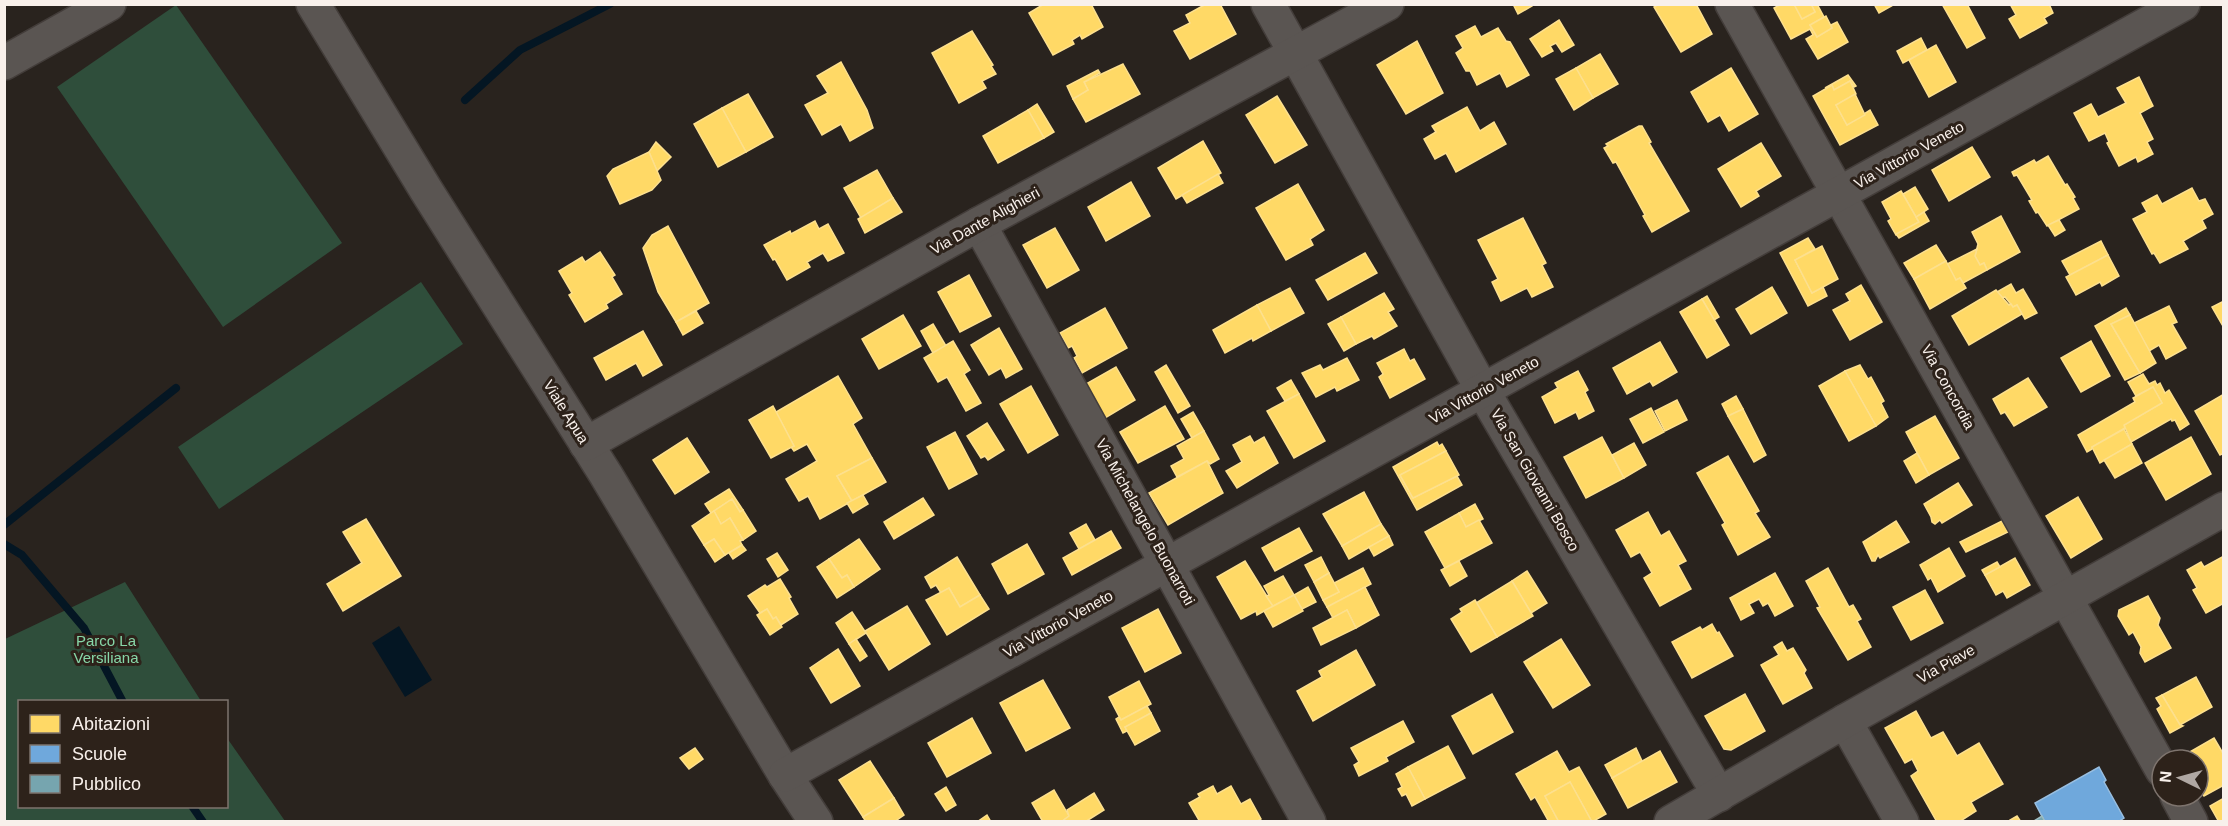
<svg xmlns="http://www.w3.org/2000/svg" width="2228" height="826" viewBox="0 0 2228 826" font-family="Arial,sans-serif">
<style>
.green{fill:#2f4e3b}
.water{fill:#041623}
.homes{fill:#ffd966;stroke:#fde08e;stroke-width:1.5}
.schools{fill:#6fa8dc;stroke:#98bee0;stroke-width:1.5}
.public{fill:#76a5af;stroke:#9dbcc1;stroke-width:1.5}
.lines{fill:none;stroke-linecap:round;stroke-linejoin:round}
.stream{stroke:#041623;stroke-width:8}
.minor-casing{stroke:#433d3a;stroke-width:36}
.minor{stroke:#5a5552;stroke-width:33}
.labels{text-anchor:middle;stroke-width:6;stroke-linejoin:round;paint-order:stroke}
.street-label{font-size:15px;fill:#f8f0eb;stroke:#2d221a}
.park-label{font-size:15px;fill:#87d7a8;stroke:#2d221a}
</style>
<rect width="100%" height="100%" fill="#29231e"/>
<g class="green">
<polygon points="176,5 342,243 223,327 57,87"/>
<polygon points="421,282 463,344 219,509 178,447"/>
<polygon points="125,582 201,701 20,702 20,806 226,806 227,738 285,821 5,821 5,639"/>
</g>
<polygon class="water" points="399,626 432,680 405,697 372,643"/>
<g class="homes">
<polygon points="1044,4 1091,4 1103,27 1082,39 1080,35 1072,40 1074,44 1053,55 1029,13"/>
<polygon points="1206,4 1220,4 1236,34 1190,59 1174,31 1190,23 1186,15"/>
<polygon points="1513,4 1531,4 1532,6 1518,14"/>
<polygon points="1659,4 1696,4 1712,34 1681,52 1654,7"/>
<polygon points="1781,4 1794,4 1802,19 1815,12 1811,4 1817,4 1824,17 1810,25 1817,37 1832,28 1831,25 1837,22 1848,42 1818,59 1806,39 1813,35 1810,29 1791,39 1774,8"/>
<polygon points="1794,4 1811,4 1815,12 1802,19"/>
<polygon points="1874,4 1895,4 1879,13"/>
<polygon points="1942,4 1967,4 1985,38 1967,48"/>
<polygon points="2010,4 2049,4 2053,13 2044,18 2047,23 2020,38 2009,19 2016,15"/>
<polygon points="1826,16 1832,28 1817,37 1810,25"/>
<polygon points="1559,20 1574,45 1562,52 1556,43 1550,46 1553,51 1542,57 1530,39"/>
<polygon points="1475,26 1481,37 1498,28 1506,41 1510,42 1529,75 1507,87 1500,73 1477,85 1470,71 1466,71 1456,53 1463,48 1456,36"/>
<polygon points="972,31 993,65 991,66 996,74 982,81 986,88 959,103 932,53"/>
<polygon points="1921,38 1927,50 1903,63 1897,51"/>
<polygon points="1417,41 1443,93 1406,114 1377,65"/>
<polygon points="1936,45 1956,82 1929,97 1909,60"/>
<polygon points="1600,54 1618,84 1593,98 1576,68"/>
<polygon points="841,62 867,110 873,128 850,141 841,124 822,135 805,105 828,93 817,76"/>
<polygon points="1123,64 1140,94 1086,122 1073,99 1088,90 1084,82"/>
<polygon points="1576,68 1593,98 1574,110 1556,79"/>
<polygon points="1731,68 1758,114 1729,131 1720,115 1708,122 1691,92"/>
<polygon points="1098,70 1100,73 1084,82 1088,90 1073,99 1067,86"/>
<polygon points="1848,75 1856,86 1854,87 1850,81 1834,90 1832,85 1825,88"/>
<polygon points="2139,77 2153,106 2140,113 2153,139 2147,142 2153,154 2138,162 2136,157 2119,166 2107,143 2109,142 2105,133 2089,141 2074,113 2091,104 2098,117 2126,103 2117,88"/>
<polygon points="1850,81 1856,94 1836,105 1847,125 1870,110 1878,125 1840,145 1813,96 1832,85 1834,90"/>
<polygon points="748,94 773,137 746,152 722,108"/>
<polygon points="1855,94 1865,115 1847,125 1836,105"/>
<polygon points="1277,96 1307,145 1275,163 1246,115"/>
<polygon points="1037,104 1054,132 1044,138 1028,110"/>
<polygon points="1467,107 1480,131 1494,122 1506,144 1456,172 1446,153 1435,159 1424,139 1436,132 1432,126"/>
<polygon points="722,108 746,152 718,167 694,124"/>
<polygon points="1028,110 1044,138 998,163 983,136"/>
<polygon points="1639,126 1642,126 1651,142 1649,143 1689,211 1652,232 1643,216 1645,215 1616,162 1613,163 1604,148 1608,146 1606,144"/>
<polygon points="1203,141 1221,173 1176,199 1158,168"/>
<polygon points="656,142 671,157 657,171 649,152"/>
<polygon points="1761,143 1781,176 1756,191 1759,196 1741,207 1718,169"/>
<polygon points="1972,147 1990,177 1949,201 1932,170"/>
<polygon points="649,152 661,180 652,190 620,204 607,176 613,169"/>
<polygon points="2048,156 2065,185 2067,184 2075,197 2073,198 2079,209 2047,226 2038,212 2036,213 2029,201 2032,200 2017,175 2014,176 2012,172 2034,160 2036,163"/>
<polygon points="877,170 893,198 861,218 844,188"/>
<polygon points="1218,174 1223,183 1187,203 1182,195"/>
<polygon points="1131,182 1150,216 1106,241 1088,207"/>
<polygon points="1298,184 1324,230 1310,239 1313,245 1286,260 1256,208"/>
<polygon points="1915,187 1928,209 1916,217 1903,194"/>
<polygon points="2192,188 2199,201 2205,199 2213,214 2202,220 2206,228 2183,241 2188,249 2160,263 2154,253 2152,254 2133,219 2147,212 2142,203 2157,195 2162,204"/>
<polygon points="1901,191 1919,222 1896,235 1888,221 1891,219 1882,202"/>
<polygon points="893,198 902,212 865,233 858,219"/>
<polygon points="1924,212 1929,221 1899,238 1896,234 1919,222 1916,217"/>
<polygon points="2001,216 2020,252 1987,270 1984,263 1980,265 1975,256 1978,244 1972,232"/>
<polygon points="1523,218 1546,263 1542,265 1553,287 1532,297 1527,288 1501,301 1492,282 1498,279 1478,240"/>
<polygon points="2059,220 2065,230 2055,236 2048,225"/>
<polygon points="815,221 819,229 828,224 844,253 828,261 823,253 807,262 810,267 787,280 775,259 773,260 764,245 790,231 791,234"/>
<polygon points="668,226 709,303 676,322 658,292 643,248 652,235"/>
<polygon points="1055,228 1079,270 1047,288 1023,245"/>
<polygon points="1808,238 1815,249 1795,260 1812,293 1823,287 1827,296 1808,306 1780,253"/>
<polygon points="2101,241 2108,255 2070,275 2062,261"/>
<polygon points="1936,245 1946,261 1914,279 1904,263"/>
<polygon points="1822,246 1838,279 1812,293 1795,260"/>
<polygon points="1977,249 1975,256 1980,265 1984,263 1987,270 1963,283 1960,278 1956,280 1947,264"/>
<polygon points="600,252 615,275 612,277 622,294 606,304 608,308 585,322 569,295 572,293 559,271 582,257 585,262"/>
<polygon points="1365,253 1377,273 1328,300 1316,280"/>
<polygon points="2108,255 2119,276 2102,286 2100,282 2076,295 2066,277"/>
<polygon points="1946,261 1956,280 1960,278 1966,288 1930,309 1914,279"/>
<polygon points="969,275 991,316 960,332 938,292"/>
<polygon points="2011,284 2016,293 2023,289 2037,313 2025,319 2017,305 2013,307 2005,297 2002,298 1997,292"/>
<polygon points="1861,285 1882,322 1850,340 1833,310 1850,301 1846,294"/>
<polygon points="1772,287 1787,313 1751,334 1736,309"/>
<polygon points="1290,288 1304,313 1271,331 1257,305"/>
<polygon points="1996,290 2009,305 2011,304 2013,307 2017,305 2022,314 1969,345 1952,316"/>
<polygon points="1384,293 1394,309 1388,312 1397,326 1374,339 1372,336 1356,344 1341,317"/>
<polygon points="1707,296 1719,317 1714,320 1702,299"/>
<polygon points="1702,299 1729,345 1707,358 1680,312"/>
<polygon points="2224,301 2224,328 2212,307"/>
<polygon points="1257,305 1271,331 1253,341 1252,338 1225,353 1213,330"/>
<polygon points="2169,306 2177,322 2172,324 2186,348 2166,359 2159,345 2149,351 2134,323"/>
<polygon points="1105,308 1127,348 1082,373 1074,358 1077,356 1072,346 1068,348 1060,333"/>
<polygon points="2126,308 2130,315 2111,324 2140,373 2125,380 2095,326"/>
<polygon points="696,311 703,323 683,335 676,322"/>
<polygon points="903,315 921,346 879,369 862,339"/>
<polygon points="2130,315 2156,363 2140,373 2111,324"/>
<polygon points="1341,317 1356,344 1344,351 1328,324"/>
<polygon points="933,324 946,346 933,353 921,331"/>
<polygon points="999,328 1022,369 1006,378 1001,368 989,375 971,345"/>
<polygon points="643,331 662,365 643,376 636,363 606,380 594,358"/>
<polygon points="953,341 970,370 964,374 981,403 966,411 947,377 938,382 924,358"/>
<polygon points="2091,341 2110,376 2081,392 2061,358"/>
<polygon points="1660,342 1677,372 1653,386 1650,381 1627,394 1613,368"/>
<polygon points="1404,349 1410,361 1414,359 1425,379 1390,398 1379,377 1383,374 1377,363"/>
<polygon points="1347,358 1359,380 1337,391 1335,387 1316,397 1302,373 1320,365 1323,370"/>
<polygon points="1166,365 1190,406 1178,413 1155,372"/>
<polygon points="1860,365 1868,379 1871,377 1884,401 1881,403 1888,417 1876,426 1845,371"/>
<polygon points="1116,367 1135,400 1105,418 1086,384"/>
<polygon points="1578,371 1588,390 1585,392 1594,411 1579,419 1576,412 1555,423 1542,397 1558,388 1555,383"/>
<polygon points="1845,371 1876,426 1849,441 1819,386"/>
<polygon points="2143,374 2149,384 2155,381 2157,385 2160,383 2165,393 2169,390 2189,424 2180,430 2175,420 2172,421 2171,419 2131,442 2124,425 2162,403 2153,387 2136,396 2128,382"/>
<polygon points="838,376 862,418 853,424 872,458 837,476 852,501 820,519 808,496 799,501 786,479 817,461 807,444 794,451 791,447 794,446 776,412"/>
<polygon points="2028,378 2047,407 2014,426 2005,412 2001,414 1993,399"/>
<polygon points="1291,380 1299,394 1285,401 1277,388"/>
<polygon points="1031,386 1058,435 1028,453 1000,404"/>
<polygon points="2153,387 2162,403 2124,425 2125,428 2092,447 2092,449 2087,452 2078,435 2135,402 2133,398"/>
<polygon points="1299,394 1325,441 1294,458 1267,411"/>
<polygon points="2224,394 2224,453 2220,455 2195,411"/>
<polygon points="1736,396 1743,409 1728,416 1722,404"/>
<polygon points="1677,400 1687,420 1665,431 1655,411"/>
<polygon points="773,406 794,446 771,458 749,420"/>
<polygon points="1165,406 1184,439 1138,463 1120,432"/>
<polygon points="1651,408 1664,432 1643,443 1630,419"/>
<polygon points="1743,409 1766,455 1754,462 1728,416"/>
<polygon points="1193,412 1204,431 1192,438 1181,419"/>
<polygon points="1935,416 1959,458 1929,475 1906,432"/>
<polygon points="987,423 1004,450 988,460 985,456 981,458 967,436"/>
<polygon points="2124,429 2132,444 2100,463 2092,447"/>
<polygon points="1204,431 1219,459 1210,464 1207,461 1177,477 1171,466 1184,459 1177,446"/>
<polygon points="955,432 977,474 949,489 927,447"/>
<polygon points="1250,436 1254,443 1264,437 1278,463 1237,488 1226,471 1242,462 1233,445"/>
<polygon points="1602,437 1624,478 1586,498 1564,457"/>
<polygon points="2191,437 2211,474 2166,500 2145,463"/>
<polygon points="687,438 709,472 675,494 653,460"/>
<polygon points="1437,442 1439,446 1442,444 1446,451 1400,475 1413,498 1457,476 1462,485 1417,510 1393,467"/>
<polygon points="1634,443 1646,465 1624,478 1612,455"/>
<polygon points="2132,444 2142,463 2115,478 2104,460"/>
<polygon points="1446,451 1459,475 1413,498 1400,475"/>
<polygon points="1917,453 1929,475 1916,483 1904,461"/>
<polygon points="1728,456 1759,511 1755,513 1770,537 1738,555 1722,525 1725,523 1697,473"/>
<polygon points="872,458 886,482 852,501 837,476"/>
<polygon points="1207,461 1223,493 1168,525 1149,493"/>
<polygon points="1958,483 1972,505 1942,523 1940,520 1935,524 1932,522 1931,517 1924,504"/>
<polygon points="729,489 743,510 740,512 732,499 711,513 705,504"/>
<polygon points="1364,492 1381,524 1342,546 1323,514"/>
<polygon points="863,495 868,504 853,513 847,503"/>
<polygon points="2078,497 2102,539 2071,558 2046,516"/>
<polygon points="923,498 934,515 894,539 884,522"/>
<polygon points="732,499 740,512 743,510 756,531 743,540 730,518 721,524 714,511"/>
<polygon points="1475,504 1483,519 1466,527 1459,513"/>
<polygon points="714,511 721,524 730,518 743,540 740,541 742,545 725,555 714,539 704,545 692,526"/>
<polygon points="1648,512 1661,536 1669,531 1686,561 1678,565 1691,589 1660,606 1644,578 1652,573 1640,552 1631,557 1616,530"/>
<polygon points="1459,513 1466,527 1479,520 1492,543 1445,568 1425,532"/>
<polygon points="366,519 401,576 343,611 327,584 362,563 343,532"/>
<polygon points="1896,521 1909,542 1880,558 1878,555 1875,561 1872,561 1863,542"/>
<polygon points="2002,521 2008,532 1966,552 1960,542"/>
<polygon points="1086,524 1095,540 1079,549 1070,533"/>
<polygon points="1381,524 1389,536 1349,559 1342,546"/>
<polygon points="1299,528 1312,551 1275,571 1262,548"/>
<polygon points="1111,531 1121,548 1072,575 1063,558"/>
<polygon points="1389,536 1393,545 1374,556 1369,547"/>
<polygon points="714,539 725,555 715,562 704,545"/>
<polygon points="859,539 880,569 854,587 847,575 842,578 829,559"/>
<polygon points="1027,544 1044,574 1008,594 992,564"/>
<polygon points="742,545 746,550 733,559 729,553"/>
<polygon points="1949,548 1965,576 1938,592 1931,578 1928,580 1920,565"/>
<polygon points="777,553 788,570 778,577 767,559"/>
<polygon points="2224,556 2224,603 2206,613 2193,590 2197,588 2187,570 2201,562 2204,567"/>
<polygon points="957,557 980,595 960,607 949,588 941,593 936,585 931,588 925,577"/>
<polygon points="1321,557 1329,573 1314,582 1305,565"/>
<polygon points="2015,558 2030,585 2007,598 2003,591 1996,595 1985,575"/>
<polygon points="829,559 842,578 847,575 854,587 837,598 817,567"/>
<polygon points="1245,561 1273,606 1257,615 1256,611 1241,619 1217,577"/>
<polygon points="1459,561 1467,576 1450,586 1441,570"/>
<polygon points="1997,562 2000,567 1985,575 1982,570"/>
<polygon points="1363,568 1371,584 1327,607 1323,600 1339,592 1334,583"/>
<polygon points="1828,568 1849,607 1853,605 1861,619 1857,621 1871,647 1848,660 1817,608 1820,607 1806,581"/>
<polygon points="1527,571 1547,603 1531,613 1512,581"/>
<polygon points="1329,573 1339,592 1323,600 1314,582"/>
<polygon points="1775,573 1793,606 1775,616 1768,603 1763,606 1759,599 1749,604 1754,613 1741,620 1730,598"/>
<polygon points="1283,576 1294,595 1273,606 1266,596 1269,595 1264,586"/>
<polygon points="780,579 791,597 789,598 798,614 781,625 776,617 773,619 767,609 760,613 748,596 765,585 767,587"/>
<polygon points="1512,581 1533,616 1497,637 1476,603"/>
<polygon points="1308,587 1316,602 1302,609 1294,595"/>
<polygon points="1365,587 1379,615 1356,628 1347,610 1333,618 1327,607"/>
<polygon points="949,588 960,607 980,595 989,609 947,635 926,600"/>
<polygon points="1925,590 1943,623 1911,640 1893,607"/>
<polygon points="1294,595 1303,611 1273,627 1264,611"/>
<polygon points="2148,596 2160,618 2158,625 2171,648 2145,662 2140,653 2141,647 2133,632 2129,635 2118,616 2119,610"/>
<polygon points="1475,600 1497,637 1471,652 1451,619 1462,612 1460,609"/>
<polygon points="907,606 930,644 889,670 865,631"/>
<polygon points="767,609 773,619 776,617 782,627 770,635 757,615"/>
<polygon points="1158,609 1181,653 1145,672 1122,628"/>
<polygon points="1347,610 1356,628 1321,645 1313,628"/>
<polygon points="852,612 866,633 849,644 836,623"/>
<polygon points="1712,624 1717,633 1719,632 1733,656 1692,678 1672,642 1700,627 1702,630"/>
<polygon points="856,639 867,656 860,661 849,644"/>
<polygon points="1561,639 1590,685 1553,708 1524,662"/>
<polygon points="1782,642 1787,651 1793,648 1806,670 1804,673 1812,688 1783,704 1761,665 1779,655 1774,647"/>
<polygon points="838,649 860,686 831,703 810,668"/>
<polygon points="1356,650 1375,685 1313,721 1297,691 1322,677 1319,671"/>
<polygon points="2196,677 2212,707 2180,725 2162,695"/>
<polygon points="1043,680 1070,728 1026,751 1000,703"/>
<polygon points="1139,681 1151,704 1121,720 1109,697"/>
<polygon points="1492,694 1513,732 1473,754 1452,716"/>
<polygon points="1745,694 1765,731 1731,750 1724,749 1705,716"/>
<polygon points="2162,695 2180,725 2183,726 2170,733 2157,709 2161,706 2156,698"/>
<polygon points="1147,706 1151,713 1125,727 1127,731 1123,733 1116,719 1119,717 1121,720"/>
<polygon points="1916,711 1931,738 1943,732 1957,756 1979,743 2003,784 1971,802 1976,811 1959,822 1937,822 1911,776 1918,771 1912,759 1905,763 1885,728"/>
<polygon points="1151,713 1160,731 1135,745 1125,727"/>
<polygon points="972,718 991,753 947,777 928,743"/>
<polygon points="1403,721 1414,742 1386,757 1388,761 1359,776 1354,765 1359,762 1351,748"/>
<polygon points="2214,738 2224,755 2224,785 2204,796 2198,786 2198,760 2183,760 2181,757"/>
<polygon points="1448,746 1465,778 1425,799 1408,767"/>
<polygon points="695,748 703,759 689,769 680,758"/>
<polygon points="1636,748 1642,761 1612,778 1605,765"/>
<polygon points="1557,751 1569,772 1579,767 1606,814 1592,822 1570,782 1545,796 1559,822 1549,822 1535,797 1531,800 1516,774"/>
<polygon points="1660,751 1677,782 1628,808 1612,778"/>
<polygon points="870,761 894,798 863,817 839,780"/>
<polygon points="1408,767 1425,799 1412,806 1406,794 1402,796 1398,789 1402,787 1396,774"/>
<polygon points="1570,782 1592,822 1559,822 1545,796"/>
<polygon points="1213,786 1217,794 1231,786 1241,804 1250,799 1261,819 1256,822 1200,822 1189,803 1200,797 1198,794"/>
<polygon points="946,787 956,805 946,811 935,794"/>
<polygon points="1054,790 1069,816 1061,822 1043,822 1032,803"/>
<polygon points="1094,793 1104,810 1085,822 1061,822 1069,816 1067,810"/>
<polygon points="894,798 904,815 894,822 866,822 863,817"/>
<polygon points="2224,798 2224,822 2219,822 2210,806"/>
<polygon points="987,815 991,822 977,822"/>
<polygon points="2017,816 2021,822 2011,822 2010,820"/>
</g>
<polygon class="schools" points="2099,767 2106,780 2104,782 2124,818 2118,822 2045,822 2035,803"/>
<polygon class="public" points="2042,816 2045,822 2032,822"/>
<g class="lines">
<g class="stream">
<polyline points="465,100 520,50 610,4"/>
<polyline points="4,525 176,388"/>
<polyline points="4,544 22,555 84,628 123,702"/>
<polyline points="192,806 203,822"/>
</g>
<defs>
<g id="minor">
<polyline points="313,4 426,190 606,475 785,775 816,822"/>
<polyline points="1268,4 1483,391 1719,795"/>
<polyline points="1732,4 2162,770"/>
<polyline points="4,63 109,4"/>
<polyline points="979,224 1309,822"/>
<polyline points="586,444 979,224 1387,4"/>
<polyline points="1845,721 1902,822"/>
<polyline points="785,775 2183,4"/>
<polyline points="2177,796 2191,822"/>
<polyline points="1671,822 1845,721 2224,509"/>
</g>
</defs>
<use href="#minor" class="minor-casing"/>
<use href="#minor" class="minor"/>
</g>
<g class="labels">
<g class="street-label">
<text transform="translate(1909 155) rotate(-29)" y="5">Via Vittorio Veneto</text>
<text transform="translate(985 221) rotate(-29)" y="5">Via Dante Alighieri</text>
<text transform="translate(1948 387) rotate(61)" y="5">Via Concordia</text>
<text transform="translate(1484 390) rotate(-29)" y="5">Via Vittorio Veneto</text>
<text transform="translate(566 412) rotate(58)" y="5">Viale Apua</text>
<text transform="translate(1535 480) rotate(60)" y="5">Via San Giovanni Bosco</text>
<text transform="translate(1145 522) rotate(61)" y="5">Via Michelangelo Buonarroti</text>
<text transform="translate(1058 624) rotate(-29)" y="5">Via Vittorio Veneto</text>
<text transform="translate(1946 664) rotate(-29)" y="5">Via Piave</text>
</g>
<g class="park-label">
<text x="106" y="646">Parco La<tspan x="106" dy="17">Versiliana</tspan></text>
</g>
</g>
<rect width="2228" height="826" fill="none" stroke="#f8f0eb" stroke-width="12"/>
<rect x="18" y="700" width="210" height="108" fill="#2d221a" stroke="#7e746e" stroke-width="1.5"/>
<rect x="30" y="715" width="30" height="18" fill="#ffd966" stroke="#7e746e" stroke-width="1.5"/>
<text x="72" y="730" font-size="18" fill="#f8f0eb">Abitazioni</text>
<rect x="30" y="745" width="30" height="18" fill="#6fa8dc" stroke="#7e746e" stroke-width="1.5"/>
<text x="72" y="760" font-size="18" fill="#f8f0eb">Scuole</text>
<rect x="30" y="775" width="30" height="18" fill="#76a5af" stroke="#7e746e" stroke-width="1.5"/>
<text x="72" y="790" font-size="18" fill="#f8f0eb">Pubblico</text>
<g transform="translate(2180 778) rotate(275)"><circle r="28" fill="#2d221a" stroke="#7e746e" stroke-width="1.5"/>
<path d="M0-4.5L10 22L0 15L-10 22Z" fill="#b0a8a3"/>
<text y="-9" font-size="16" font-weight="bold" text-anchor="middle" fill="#f8f0eb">N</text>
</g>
</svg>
